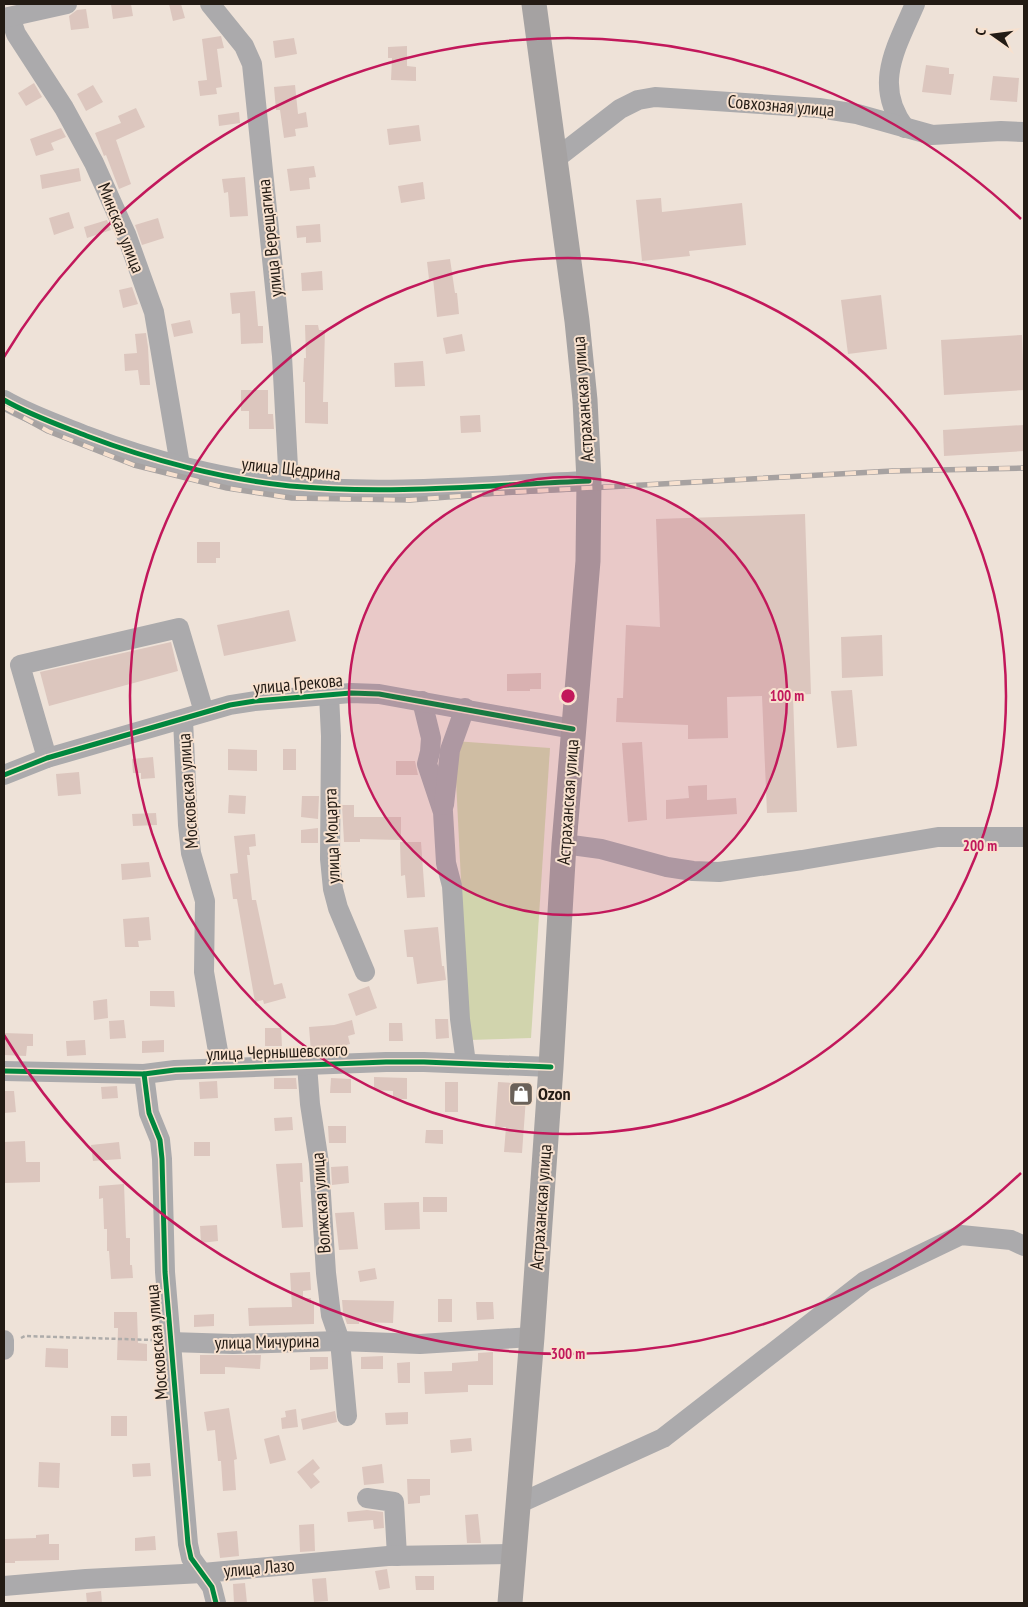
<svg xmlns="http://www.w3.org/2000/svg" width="1028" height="1607" viewBox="0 0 1028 1607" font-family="'PT Sans Narrow',sans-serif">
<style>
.green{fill:#d1d4ad}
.building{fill:#dcc6be}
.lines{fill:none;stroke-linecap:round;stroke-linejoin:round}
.path{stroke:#aeacaa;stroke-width:2.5;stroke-dasharray:4 2.5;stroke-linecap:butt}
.minor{stroke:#abaaac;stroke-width:20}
.major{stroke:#a5a2a2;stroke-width:25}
.rail-casing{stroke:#a7a2a1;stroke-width:5.5}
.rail{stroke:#f7e1cf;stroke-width:4;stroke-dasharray:11;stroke-linecap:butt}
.cycleway-casing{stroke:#f7e1cf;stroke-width:8}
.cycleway{stroke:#00873e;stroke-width:5}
.ring{fill:none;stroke:#c2185b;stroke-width:2.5}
.labels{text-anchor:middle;stroke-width:4;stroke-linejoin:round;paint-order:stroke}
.street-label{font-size:18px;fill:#231b14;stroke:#f7e1cf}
.poi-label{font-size:18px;font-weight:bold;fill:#231b14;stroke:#f7e1cf;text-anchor:start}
.centre{fill:#c2185b;stroke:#f7e1cf;stroke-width:2.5}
.ring-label{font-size:15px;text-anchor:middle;font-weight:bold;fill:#c2185b;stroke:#f7e1cf;stroke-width:4;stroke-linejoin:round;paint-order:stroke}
</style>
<rect width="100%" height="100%" fill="#eee2d8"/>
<polygon class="green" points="454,741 550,748 531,1038 469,1040"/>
<g class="building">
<polygon points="111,4 131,4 133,16 113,19"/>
<polygon points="169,4 181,4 185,18 173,21"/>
<polygon points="86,9 89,28 71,30 69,16 77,10"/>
<polygon points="221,36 224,48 217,49 222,87 216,88 217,94 200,96 198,81 207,80 202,39"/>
<polygon points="294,38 297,54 275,58 273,41"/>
<polygon points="407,46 407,66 416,67 416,81 391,80 392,58 388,58 388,47"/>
<polygon points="926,65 949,68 949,74 954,74 951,95 922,92"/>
<polygon points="993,76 1019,78 1017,102 990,100"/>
<polygon points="34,83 42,97 26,106 18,93"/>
<polygon points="93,85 103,102 86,111 77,94"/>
<polygon points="295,85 298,114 306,112 308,127 295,129 296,136 284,138 280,110 276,110 274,87"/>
<polygon points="136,108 145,127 116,140 131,184 119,189 106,155 104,156 95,133 121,123 118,116"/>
<polygon points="239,112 240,123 219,126 218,115"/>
<polygon points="419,125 421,141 389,145 387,129"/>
<polygon points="61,128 66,137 51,143 54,150 36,156 30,139"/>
<polygon points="314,166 316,177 309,178 310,189 290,191 287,169"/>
<polygon points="79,168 81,181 42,189 40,175"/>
<polygon points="245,177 248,216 230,217 228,192 224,193 222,179"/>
<polygon points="423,182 425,199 401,203 398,186"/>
<polygon points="661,198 662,212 742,203 746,245 689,251 690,256 642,261 636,200"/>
<polygon points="69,212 74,228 54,235 49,218"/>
<polygon points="158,218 164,238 142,245 135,225"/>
<polygon points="107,220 111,230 87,238 84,227"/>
<polygon points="320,224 321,242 306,243 306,237 297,238 296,226"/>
<polygon points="450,259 455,293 457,293 459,314 437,317 433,278 429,279 427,262"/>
<polygon points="322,271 323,290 302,291 301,273"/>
<polygon points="132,287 138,304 123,308 119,290"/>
<polygon points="255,291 258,326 263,326 263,343 241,344 240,313 232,314 230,293"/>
<polygon points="881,295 887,349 848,354 841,300"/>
<polygon points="190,320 193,333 174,337 171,324"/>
<polygon points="305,325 318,325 319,330 325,330 323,402 328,402 328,424 305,423 305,382 303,382 304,358 306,358"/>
<polygon points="146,333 148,347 150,385 140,385 138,370 125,371 124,354 137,353 135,334"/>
<polygon points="462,334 465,351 446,354 443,338"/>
<polygon points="1022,335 1024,390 944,395 941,340"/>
<polygon points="423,361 425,386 395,387 394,363"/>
<polygon points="241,390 268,390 268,414 273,414 274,429 249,429 249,411 241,411"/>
<polygon points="480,415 481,432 461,433 460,416"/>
<polygon points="1024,425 1024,451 944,456 943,430"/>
<polygon points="805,514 811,694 793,695 797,812 767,813 762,696 727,697 728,738 688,739 688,725 616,722 617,698 623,698 626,625 660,627 656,519"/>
<polygon points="197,542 220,542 220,558 216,558 216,563 197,563"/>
<polygon points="289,610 296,641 224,656 217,625"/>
<polygon points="882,635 883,676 842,678 841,637"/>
<polygon points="171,642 178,671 49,706 40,672"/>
<polygon points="541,673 541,689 530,689 530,691 507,691 507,674"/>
<polygon points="852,690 857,746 837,748 831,691"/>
<polygon points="642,742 647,820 628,822 622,743"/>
<polygon points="228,749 257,750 257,771 228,770"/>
<rect x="283" y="749" width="13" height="21"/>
<polygon points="153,757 155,778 141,779 141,773 133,773 132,759"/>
<polygon points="396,761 415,761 418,775 396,775"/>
<polygon points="79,772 81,794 58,796 56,774"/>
<polygon points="707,785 707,800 736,798 737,814 666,819 666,800 689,798 688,786"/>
<polygon points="229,795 246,796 245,814 228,813"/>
<polygon points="302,796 319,796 318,819 301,817"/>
<polygon points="342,805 354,805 354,817 401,817 401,840 360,839 360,842 344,842"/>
<polygon points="156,813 157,825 133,826 132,814"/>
<polygon points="318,828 318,843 301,843 301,830"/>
<polygon points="255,834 256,846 249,847 250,855 247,855 252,900 256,900 274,985 282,983 286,998 264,1004 263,1000 255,1002 237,899 233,899 230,874 238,873 234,836"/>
<polygon points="400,842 421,842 425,897 407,898 405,875 401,876"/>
<polygon points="149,862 151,877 122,880 121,864"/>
<polygon points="149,917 151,940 138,941 139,947 125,947 123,919"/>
<polygon points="438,927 442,966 444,966 446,980 417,984 413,957 407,957 404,930"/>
<polygon points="369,986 377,1008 356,1016 348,994"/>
<polygon points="150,991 174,991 175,1007 150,1006"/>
<polygon points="107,999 108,1018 94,1020 93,1001"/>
<polygon points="435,1019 448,1019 449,1038 436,1039"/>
<polygon points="124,1020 126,1038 110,1039 109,1021"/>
<polygon points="352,1020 355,1034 348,1036 350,1044 328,1050 311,1052 309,1027 334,1025"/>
<polygon points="389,1023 402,1023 403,1041 389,1041"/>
<polygon points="265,1028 281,1028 282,1046 265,1046"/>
<polygon points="4,1033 33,1034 33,1046 27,1046 26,1056 4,1055"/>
<polygon points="85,1040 86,1055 67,1056 66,1041"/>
<polygon points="164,1040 164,1052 142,1053 142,1041"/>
<polygon points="374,1077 407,1078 407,1099 393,1099 393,1091 374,1090"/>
<polygon points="274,1078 296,1078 297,1089 274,1089"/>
<polygon points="331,1078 351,1079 351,1093 330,1093"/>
<polygon points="217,1081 218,1098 200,1099 199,1082"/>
<rect x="445" y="1082" width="13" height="30"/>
<polygon points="498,1082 527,1084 522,1153 504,1152 506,1127 495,1127"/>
<polygon points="117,1086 118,1098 102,1099 101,1087"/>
<polygon points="4,1091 14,1091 16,1112 4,1113"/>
<polygon points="292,1117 293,1130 275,1131 274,1118"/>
<polygon points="328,1126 346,1126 346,1143 329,1143"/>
<polygon points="426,1130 443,1130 443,1144 425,1143"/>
<polygon points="25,1141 26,1162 40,1162 40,1182 4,1183 4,1142"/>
<polygon points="119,1142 121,1159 93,1161 91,1145"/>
<rect x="194" y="1142" width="16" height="14"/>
<polygon points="302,1163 303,1182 300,1182 303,1227 282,1228 276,1164"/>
<polygon points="348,1166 349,1183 332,1185 331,1167"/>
<polygon points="124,1184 126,1238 130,1238 130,1265 132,1265 133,1278 111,1279 109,1251 107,1251 107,1229 104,1229 103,1198 99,1199 99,1186"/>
<rect x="423" y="1197" width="24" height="15"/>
<polygon points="419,1202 420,1229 385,1230 384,1203"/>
<polygon points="354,1212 358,1249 339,1250 335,1213"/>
<polygon points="217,1225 218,1241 201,1243 200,1226"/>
<polygon points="375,1268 377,1279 360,1282 358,1271"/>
<polygon points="310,1272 311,1290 303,1291 303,1298 311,1298 311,1304 314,1304 314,1324 249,1326 248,1308 292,1307 290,1273"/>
<rect x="438" y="1299" width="14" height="23"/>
<polygon points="342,1300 394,1301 393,1323 359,1322 359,1324 347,1324 343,1312"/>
<polygon points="476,1302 493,1302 494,1319 477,1320"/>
<polygon points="114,1312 137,1312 138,1343 147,1344 147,1361 117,1360 118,1328 114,1328"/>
<polygon points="214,1314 214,1326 194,1327 194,1315"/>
<polygon points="46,1348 68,1349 68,1368 45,1367"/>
<polygon points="493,1352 493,1385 468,1385 468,1392 425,1394 424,1372 452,1371 452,1363 478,1361 478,1353"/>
<polygon points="200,1355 261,1355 260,1369 225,1367 225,1374 200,1374"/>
<polygon points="383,1356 383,1369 361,1369 361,1357"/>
<polygon points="310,1357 328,1357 328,1369 310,1370"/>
<polygon points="410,1362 410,1383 398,1383 397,1363"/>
<polygon points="229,1408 237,1459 234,1460 236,1490 223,1491 221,1461 218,1461 215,1430 207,1431 204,1412"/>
<polygon points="296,1409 298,1427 282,1429 281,1418 286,1417 285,1411"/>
<polygon points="335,1411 337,1422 303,1430 301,1419"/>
<polygon points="408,1412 408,1424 386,1425 385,1413"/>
<rect x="111" y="1416" width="16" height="20"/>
<polygon points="279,1435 286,1460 270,1464 264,1439"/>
<polygon points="471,1438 472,1451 451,1453 450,1440"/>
<polygon points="313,1459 320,1468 313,1474 320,1482 311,1489 297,1472"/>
<polygon points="39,1462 60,1463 59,1488 38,1487"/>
<polygon points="150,1463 151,1476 133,1477 132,1464"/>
<polygon points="382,1464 384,1483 364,1485 362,1467"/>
<polygon points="407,1479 430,1479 430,1495 420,1496 420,1503 408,1504"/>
<polygon points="367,1510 383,1512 384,1528 374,1529 373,1520 348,1522 347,1512"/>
<polygon points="478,1514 481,1543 467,1543 465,1515"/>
<polygon points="314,1524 315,1551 300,1552 299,1525"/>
<polygon points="237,1531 239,1556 220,1558 217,1533"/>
<polygon points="49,1534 49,1544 59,1544 59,1560 15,1561 15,1563 4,1563 4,1539 36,1538 36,1535"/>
<polygon points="155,1536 156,1550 135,1551 135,1538"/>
<polygon points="387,1569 390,1588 379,1590 375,1571"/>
<polygon points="415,1576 434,1576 434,1590 416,1590"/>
<polygon points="326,1578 328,1601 314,1602 312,1579"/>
<polygon points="245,1583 247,1603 234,1603 233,1584"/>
<polygon points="101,1591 102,1603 87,1603 86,1593"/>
</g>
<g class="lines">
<polyline class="path" points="21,1338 25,1336 153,1340"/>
<g class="minor">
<polyline points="210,4 244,46 252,64 282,356 289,486"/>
<polyline points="10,17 16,34 64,108 94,163 126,234 154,312 180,465"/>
<polyline points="4,18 67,4"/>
<path d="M905,128C872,85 897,46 915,4"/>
<polyline points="554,160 620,109 638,100 655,97 819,108 857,114 932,135 1001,131 1024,132"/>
<path d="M4,400C30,415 59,425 87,436C150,460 223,479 290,486C389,495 490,485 589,481"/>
<polyline points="329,695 331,736 330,859 333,889 338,908 365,972"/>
<polyline points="422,701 431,738 430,752 427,764 443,812 446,863 452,886 460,1019 466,1063"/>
<polyline points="183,720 188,825 191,853 205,901 204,972 221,1068"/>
<polyline points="47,758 20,665 179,628 204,712"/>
<polyline points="4,775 47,758 230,705 255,701 351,693 379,694 573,729"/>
<polyline points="444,805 450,750 465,708"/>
<polyline points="564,844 601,849 667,867 693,871 719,872 802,860 938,837 1024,837"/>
<polyline points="307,1065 310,1104 319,1163 326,1273 331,1315 340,1341 347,1416"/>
<polyline points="4,1071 144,1074 175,1070 386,1062 424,1062 551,1067"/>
<polyline points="144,1074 149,1113 160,1140 162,1159 165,1272 188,1544 191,1558 212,1587 216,1603"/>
<polyline points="4,1340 4,1350"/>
<polyline points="170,1342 233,1344 340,1341 420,1344 532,1337"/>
<polyline points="367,1498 394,1502 397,1556"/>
<polyline points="518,1504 663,1438 865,1281 961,1235 1011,1240 1024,1246"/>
<polyline points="4,1586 86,1579 203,1573 388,1556 514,1554"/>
</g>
<polyline class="major" points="510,1603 532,1337 551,1067 564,844 588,561 589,481 585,400 577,321 534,4"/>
<defs>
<polyline id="rail" points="4,407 48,431 134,465 227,488 292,498 410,500 498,493 892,471 1024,468"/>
</defs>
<use href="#rail" class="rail-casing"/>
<use href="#rail" class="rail"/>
<defs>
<g id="cycleway">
<path d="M4,400C30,415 59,425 87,436C150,460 223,479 290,486C389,495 490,485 589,481"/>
<polyline points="4,775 47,758 230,705 255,701 351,693 379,694 573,729"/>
<polyline points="4,1071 144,1074 175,1070 386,1062 424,1062 551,1067"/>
<polyline points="144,1074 149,1113 160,1140 162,1159 165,1272 188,1544 191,1558 212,1587 216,1603"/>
</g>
</defs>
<use href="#cycleway" class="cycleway-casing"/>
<use href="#cycleway" class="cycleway"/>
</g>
<circle cx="568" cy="696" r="219" fill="#c2185b" fill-opacity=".12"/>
<g class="ring">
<circle cx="568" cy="696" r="219"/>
<circle cx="568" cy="696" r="438"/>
<path d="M1021 1173A658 658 0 0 1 4 1035M4 357A658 658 0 0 1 1021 219"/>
</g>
<defs>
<symbol id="shop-square" viewBox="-11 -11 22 22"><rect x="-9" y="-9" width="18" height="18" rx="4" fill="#6a6159" stroke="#f7e1cf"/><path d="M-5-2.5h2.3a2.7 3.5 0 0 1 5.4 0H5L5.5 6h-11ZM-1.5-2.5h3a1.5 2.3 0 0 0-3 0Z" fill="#fff"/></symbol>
</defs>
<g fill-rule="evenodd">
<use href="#shop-square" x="507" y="1080" width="28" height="28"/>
</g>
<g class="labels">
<g class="street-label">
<text transform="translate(781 106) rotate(5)" y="6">Совхозная улица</text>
<text transform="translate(121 228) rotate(68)" y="6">Минская улица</text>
<text transform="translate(270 238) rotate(-96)" y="6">улица Верещагина</text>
<text transform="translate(583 399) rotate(-94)" y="6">Астраханская улица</text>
<text transform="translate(291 469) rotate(6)" y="6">улица Щедрина</text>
<text transform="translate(298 684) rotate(-5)" y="6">улица Грекова</text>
<text transform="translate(188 791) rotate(-94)" y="6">Московская улица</text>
<text transform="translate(568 802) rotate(-86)" y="6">Астраханская улица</text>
<text transform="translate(332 836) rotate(-92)" y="6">улица Моцарта</text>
<text transform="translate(277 1052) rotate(-2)" y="6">улица Чернышевского</text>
<text transform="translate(321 1203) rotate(-94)" y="6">Волжская улица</text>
<text transform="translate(541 1207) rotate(-86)" y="6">Астраханская улица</text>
<text transform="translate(157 1342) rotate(-95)" y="6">Московская улица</text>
<text transform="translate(267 1342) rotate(-1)" y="6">улица Мичурина</text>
<text transform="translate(259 1568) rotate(-5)" y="6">улица Лазо</text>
</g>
<g class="poi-label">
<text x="538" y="1100">Ozon</text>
</g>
</g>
<circle cx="568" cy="696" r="8" class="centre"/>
<g class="ring-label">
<text x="787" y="701">100 m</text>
<text x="980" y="851">200 m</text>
<text x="568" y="1359">300 m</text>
</g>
<rect width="1028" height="1607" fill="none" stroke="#231b14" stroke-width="10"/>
<g transform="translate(993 35) rotate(284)" stroke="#f7e1cf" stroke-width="4" paint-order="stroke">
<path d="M0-4L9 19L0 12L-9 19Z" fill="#231b14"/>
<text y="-8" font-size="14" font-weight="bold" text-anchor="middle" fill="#231b14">С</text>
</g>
</svg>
